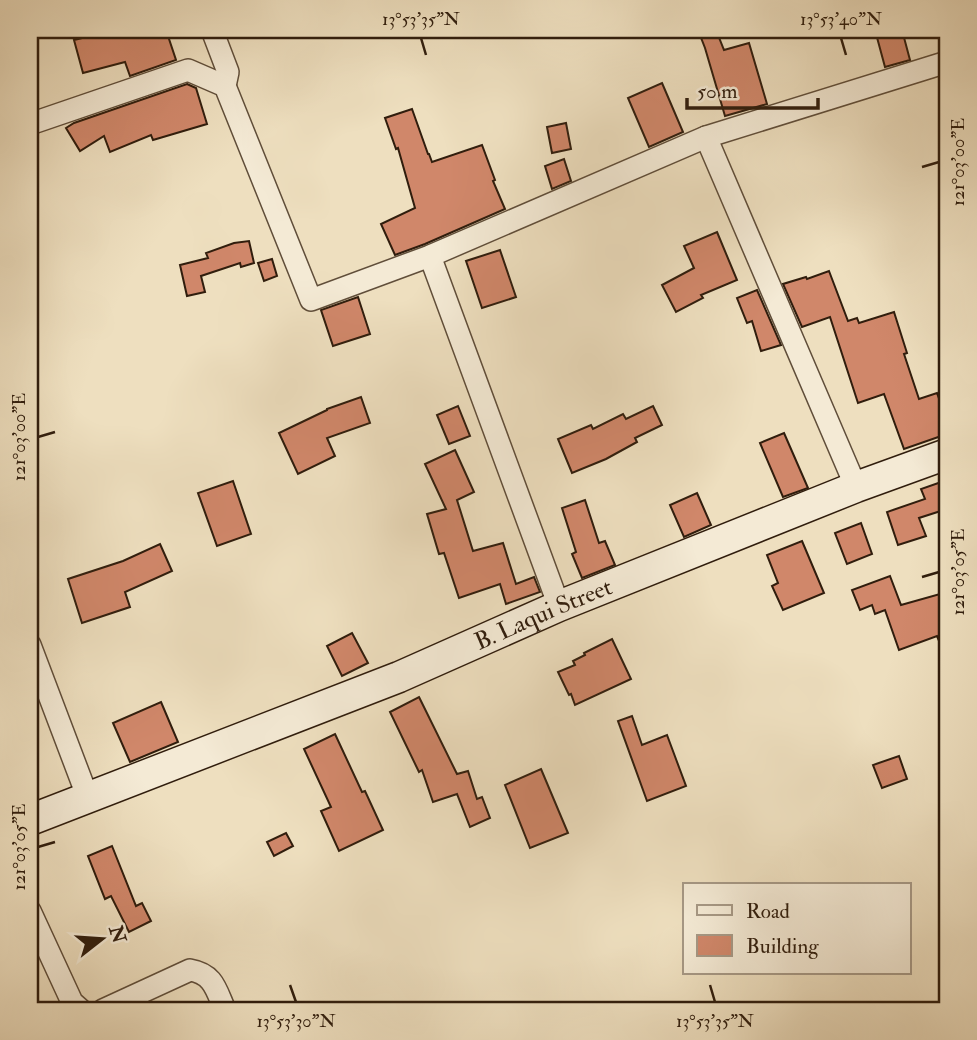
<svg xmlns="http://www.w3.org/2000/svg" width="977" height="1040" viewBox="0 0 977 1040" font-family="'IM FELL Double Pica',serif">
<style>
.building{fill:#d0876a;stroke:#301d0d;stroke-width:2}
.lines{fill:none;stroke-linecap:round;stroke-linejoin:round}
.street-casing{stroke:#604e3a;stroke-width:24}
.secondary-casing{stroke:#301d0d;stroke-width:33}
.street{stroke:#f4ead5;stroke-width:21}
.secondary{stroke:#f4ead5;stroke-width:30}
.ticks{fill:none;stroke:#301d0d;stroke-width:2.5}
.labels{text-anchor:middle;stroke-width:6;stroke-linejoin:round;paint-order:stroke}
.street-label{font-size:24px;fill:#301d0d;stroke:#f4ead5}
.neatline{fill:none;stroke:#301d0d;stroke-width:2.5}
.ticks-label{font-size:18px;text-anchor:middle;fill:#301d0d}
</style>
<rect width="100%" height="100%" fill="#eedfbf"/>
<filter id="stains"><feTurbulence type="fractalNoise" baseFrequency=".00286" numOctaves="4"/><feColorMatrix values="0 0 0 0 .2 0 0 0 0 .09 0 0 0 0 .02 0 0 0 .5 -.17"/></filter>
<radialGradient id="worn" r=".72"><stop offset=".6" stop-color="#630" stop-opacity="0"/><stop offset="1" stop-color="#630" stop-opacity=".3"/></radialGradient>
<g class="building">
<polygon points="102,30 166,30 176,60 130,76 125,62 83,73 74,40 103,33"/>
<polygon points="698,30 716,30 724,50 749,43 767,104 725,116 705,48"/>
<polygon points="875,30 902,30 910,60 885,67"/>
<polygon points="662,83 683,132 649,147 628,98"/>
<polygon points="187,84 196,88 207,124 153,140 151,135 110,152 104,136 80,151 66,128 74,123"/>
<polygon points="412,109 428,154 429,154 432,162 482,145 495,180 493,181 505,209 425,244 395,255 381,224 415,208 398,148 396,149 385,118"/>
<polygon points="566,123 571,149 552,153 547,127"/>
<polygon points="564,159 571,181 552,189 545,166"/>
<polygon points="717,232 737,280 701,295 703,298 676,312 662,285 694,268 684,246"/>
<polygon points="249,241 254,263 241,267 240,263 201,276 205,292 187,296 180,265 208,258 206,253 234,243"/>
<polygon points="500,250 516,297 482,308 466,261"/>
<polygon points="272,259 277,276 264,281 258,263"/>
<polygon points="829,271 848,321 857,318 859,323 894,312 907,353 904,354 919,399 937,393 947,421 947,434 904,449 884,394 858,403 830,317 802,327 783,284 806,277 807,279"/>
<polygon points="757,290 781,345 761,351 752,321 747,323 737,298"/>
<polygon points="358,297 370,334 333,346 321,310"/>
<polygon points="361,397 370,423 327,438 335,456 298,474 279,433 327,410 327,409"/>
<polygon points="458,406 470,436 449,444 437,415"/>
<polygon points="653,406 662,425 635,438 637,442 606,459 572,473 558,439 591,425 593,429 623,414 626,419"/>
<polygon points="784,433 808,488 783,497 760,443"/>
<polygon points="455,450 474,492 457,500 473,551 503,543 516,584 534,577 540,592 506,604 500,584 459,598 444,553 439,554 427,514 446,509 425,464"/>
<polygon points="947,480 947,509 919,518 926,536 898,545 887,512 925,499 921,489"/>
<polygon points="233,481 251,534 217,546 198,493"/>
<polygon points="697,493 711,525 684,537 670,505"/>
<polygon points="585,500 599,543 605,541 615,565 582,578 572,554 576,552 562,508"/>
<polygon points="861,523 872,554 847,564 835,533"/>
<polygon points="802,541 824,593 783,610 772,586 778,583 767,555"/>
<polygon points="160,544 172,571 125,592 130,607 82,623 68,579 123,561"/>
<polygon points="890,576 901,605 947,592 947,660 937,636 899,650 885,610 875,614 872,605 860,610 852,590"/>
<polygon points="352,633 368,663 342,676 327,646"/>
<polygon points="612,639 631,679 575,705 571,694 569,695 558,672 575,665 573,661 585,655 584,653"/>
<polygon points="419,697 457,774 468,771 477,799 482,797 490,818 470,827 457,794 433,802 422,770 419,772 390,712"/>
<polygon points="161,702 178,742 130,762 113,723"/>
<polygon points="632,716 642,745 667,735 686,786 647,801 618,721"/>
<polygon points="335,734 362,792 365,791 383,830 339,851 321,811 331,807 304,749"/>
<polygon points="899,756 907,779 882,788 873,765"/>
<polygon points="541,769 568,833 530,848 505,785"/>
<polygon points="286,833 293,846 274,856 267,842"/>
<polygon points="112,846 136,906 142,903 151,921 129,932 111,896 105,899 88,856"/>
</g>
<g class="lines">
<defs>
<g id="street">
<polyline points="212,30 228,72 225,86"/>
<polyline points="30,124 188,70 225,86 311,300 430,256 706,137 947,62"/>
<polyline points="706,137 856,487"/>
<polyline points="430,256 559,606"/>
<polyline points="30,645 88,798"/>
<polyline points="30,911 72,1002 81,1010"/>
<path d="M103,1010L190,970C214,974 216,990 225,1010"/>
</g>
<g id="secondary">
<path id="s1" d="M30,820L399,677L559,606L856,487L947,454"/>
</g>
</defs>
<use href="#street" class="street-casing"/>
<use href="#secondary" class="secondary-casing"/>
<use href="#street" class="street"/>
<use href="#secondary" class="secondary"/>
</g>
<path class="ticks" d="M421,38L426,55M841,38L846,55M922,167L939,162M38,437L55,432M922,577L939,572M38,847L55,842M290,985L296,1002M710,985L715,1002"/>
<g class="labels">
<g class="street-label">
<text dy="8" stroke="none"><textPath href="#s1" startOffset="553">B. Laqui Street</textPath></text>
</g>
</g>
<rect width="977" height="1040" fill="none" stroke="#eedfbf" stroke-width="77"/>
<rect x="683" y="883" width="228" height="91" fill="#f4ead5" stroke="#a69885" stroke-width="2"/>
<rect x="697" y="905" width="35" height="10" fill="#f4ead5" stroke="#a69885" stroke-width="2"/>
<text x="746" y="918" font-size="21" fill="#301d0d">Road</text>
<rect x="697" y="935" width="35" height="21" fill="#d0876a" stroke="#a69885" stroke-width="2"/>
<text x="746" y="953" font-size="21" fill="#301d0d">Building</text>
<g transform="translate(102 939) rotate(73)" stroke="#f4ead5" stroke-width="5" paint-order="stroke">
<path d="M0-5L12 26L0 18L-12 26Z" fill="#301d0d"/>
<text y="-10" font-size="19" font-weight="bold" text-anchor="middle" fill="#301d0d">N</text>
</g>
<path d="M687 98v10h131v-10" fill="none" stroke="#301d0d" stroke-width="3.5"/>
<text x="697" y="98" font-size="21" fill="#301d0d" stroke="#f4ead5" stroke-width="5" paint-order="stroke">50 m</text>
<rect x="38" y="38" width="901" height="964" class="neatline"/>
<g class="ticks-label">
<text x="421" y="25">13°53'35"N</text>
<text x="841" y="25">13°53'40"N</text>
<text transform="translate(958 162) rotate(-90)" y="6">121°03'00"E</text>
<text transform="translate(19 437) rotate(-90)" y="6">121°03'00"E</text>
<text transform="translate(958 572) rotate(-90)" y="6">121°03'05"E</text>
<text transform="translate(19 847) rotate(-90)" y="6">121°03'05"E</text>
<text x="296" y="1027">13°53'30"N</text>
<text x="715" y="1027">13°53'35"N</text>
</g>
<rect width="100%" height="100%" filter="url(#stains)"/>
<rect width="100%" height="100%" fill="url(#worn)"/>
</svg>
